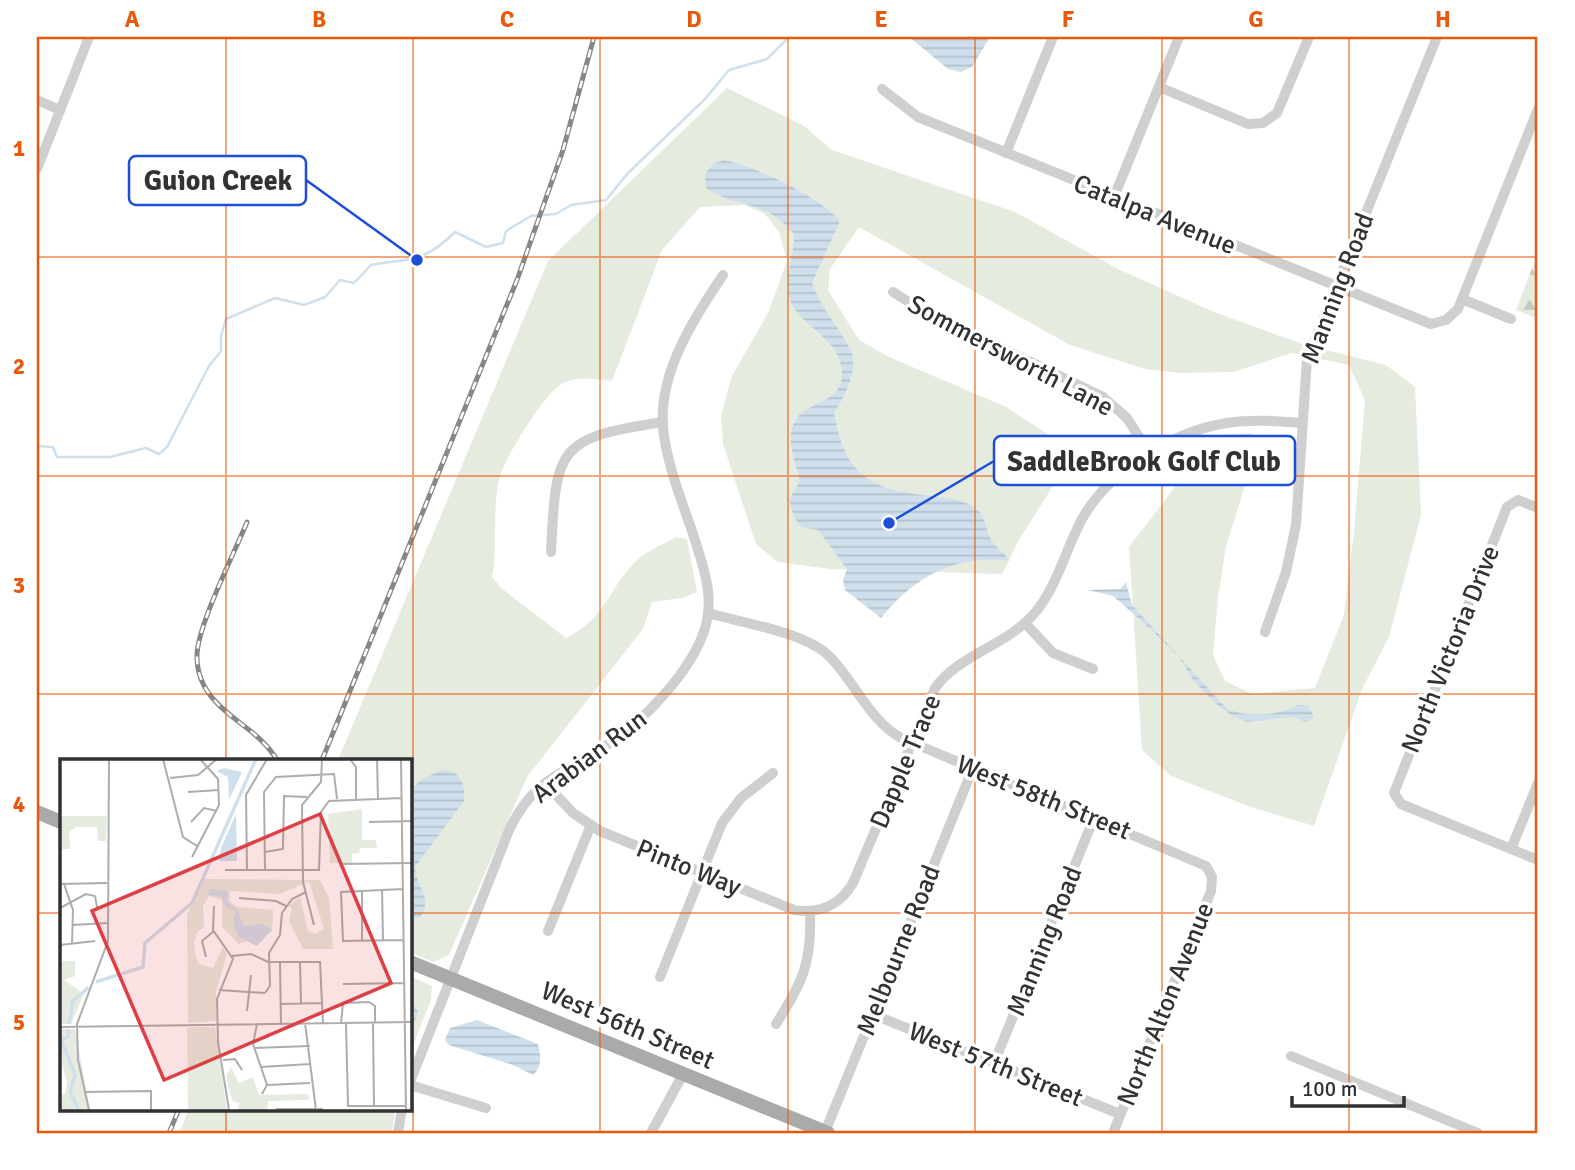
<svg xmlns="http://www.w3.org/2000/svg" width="1575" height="1170" viewBox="0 0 1575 1170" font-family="Signika,sans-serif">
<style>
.green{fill:#e5ebdf}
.forest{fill:url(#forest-firs)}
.water{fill:url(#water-rules)}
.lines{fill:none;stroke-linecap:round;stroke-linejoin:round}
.stream{stroke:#cfe0ec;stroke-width:2.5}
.minor{stroke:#cfcfcf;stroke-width:10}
.major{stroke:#aaa;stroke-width:14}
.rail-casing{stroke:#878787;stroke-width:5}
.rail{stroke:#fff;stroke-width:2.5;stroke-dasharray:8;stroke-linecap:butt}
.grid{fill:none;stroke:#e8590c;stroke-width:2;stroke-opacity:0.55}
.labels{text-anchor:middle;stroke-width:7;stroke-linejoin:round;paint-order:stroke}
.street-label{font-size:26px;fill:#323232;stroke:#fff}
.inset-river{fill:none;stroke:#cfe0ec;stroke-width:3.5}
.inset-road{fill:none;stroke:#adadad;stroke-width:2}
.view{fill:#de3f45;fill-opacity:0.15;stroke:#de3f45;stroke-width:3.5}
.inset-edge{fill:none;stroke:#323232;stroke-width:3.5}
.leader{fill:none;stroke:#1d4ed8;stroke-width:2.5}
.callout-dot{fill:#1d4ed8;stroke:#fff;stroke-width:2.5}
.callout{fill:#fff;stroke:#1d4ed8;stroke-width:2.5}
.callout-label{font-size:28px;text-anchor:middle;font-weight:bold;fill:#323232}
.neatline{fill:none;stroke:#e8590c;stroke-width:2.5}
.grid-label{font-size:23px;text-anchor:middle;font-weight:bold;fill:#e8590c}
</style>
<defs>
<pattern id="forest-firs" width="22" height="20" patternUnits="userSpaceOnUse" patternTransform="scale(1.75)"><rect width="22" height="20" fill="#e5ebdf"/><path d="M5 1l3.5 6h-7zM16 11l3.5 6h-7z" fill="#c5cac0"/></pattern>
<pattern id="water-rules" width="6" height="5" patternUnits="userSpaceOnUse" patternTransform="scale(1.75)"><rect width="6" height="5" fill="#cfe0ec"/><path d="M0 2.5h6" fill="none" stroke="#b2c1cb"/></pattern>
</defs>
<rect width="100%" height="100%" fill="#fff"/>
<g class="green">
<path d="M727,88L804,126L832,150L1015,212L1118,269L1214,312L1302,344L1386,365L1415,387L1421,515L1389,637L1362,689L1314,826L1248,806L1171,776L1142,750L1129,547L1178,483L1160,460L1218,435L1252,433L1245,486L1226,546L1218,598L1213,655L1225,681L1252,694L1315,688L1344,615L1354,532L1365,400L1349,365L1292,353L1233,372L1181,373L1145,369L1070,345L859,227L830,269L828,290L859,340L889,357L1006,407L1063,444L1053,486L1019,540L1002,574L830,569L778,562L756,544L723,444L721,416L731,378L768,313L787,261L779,232L765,214L745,205L700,207L662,250L612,381C594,379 576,375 560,385C543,396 503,460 499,480C492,512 498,544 492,577L501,588L566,638C606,618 606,593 634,563C643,552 663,545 676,537L687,539L697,592L682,598L652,602L643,629L527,777L449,955L433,962L410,952V760H338L548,261Z"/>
<polygon points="410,976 432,986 431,1000 410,1053"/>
<polygon points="189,1109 395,1109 392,1133 179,1133"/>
</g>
<polygon class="forest" points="1538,253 1538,319 1516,310"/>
<g class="water">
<polygon points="909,37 990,37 972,67 961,72 948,69"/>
<path d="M724,160C755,166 820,197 840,221L812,283C821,308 839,327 851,351C859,369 844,399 834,413C846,482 875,490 939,497C951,498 970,502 979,511C986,519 986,533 992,541C997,549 1005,552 1009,561C955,554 914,577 881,618L845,590L843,580L847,569L818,530L801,527L794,517L789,500L800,481C797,464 785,440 794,423C804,401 841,404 842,376C843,342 810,332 794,308C779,285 795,257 794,234C764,198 739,210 706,188L705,174L713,164Z"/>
<path d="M1126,582L1132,605L1227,709C1244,716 1266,716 1284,711C1295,708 1293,703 1309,706L1314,717L1306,722L1293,717L1246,722L1231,715L1215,703L1192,679L1180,658L1144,623L1113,596L1088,590L1120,589Z"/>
<path d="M441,770C460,769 466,785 464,801L415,867C416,888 433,896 421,917L410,920V790L421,780Z"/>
<polygon points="410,997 418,1012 410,1036"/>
<path d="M477,1020L538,1044C541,1056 542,1067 533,1075L513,1065L449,1045L445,1040L450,1028Z"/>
</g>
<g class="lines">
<path class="stream" d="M37,446L53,447L57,457H110L146,448L159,454L167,447L209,366L221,351V336L226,319L275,298L304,305L325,297L340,280L354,283L371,265C411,258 424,263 455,232L486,247L503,243L506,231L531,216L556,214L571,205L606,200L628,173L705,99L729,70L767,59L789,37"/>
<g class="minor">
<polyline points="1159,87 1248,124 1263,123 1277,113 1309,37"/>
<polyline points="882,89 918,117 1431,324 1446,320 1458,309 1538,109"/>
<polyline points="37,100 60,110"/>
<polyline points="1006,153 1053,37"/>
<polyline points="37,169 89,37"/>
<polyline points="1114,197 1179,37"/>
<polyline points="893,292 917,307 1103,397 1127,418 1150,454"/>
<polyline points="1462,299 1511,319"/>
<polyline points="1538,508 1518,500 1507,507 1394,793 1401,804 1538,860"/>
<path d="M551,552C556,447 557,438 663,422"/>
<path d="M708,613C742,623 806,632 830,657C854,681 870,721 901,738L1206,866L1212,877L1211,891L1113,1133"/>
<polyline points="1025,623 1053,653 1093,669"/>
<polyline points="1265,632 1286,572 1296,525 1307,359 1437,37"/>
<path d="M545,783L573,813L600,831L794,910C820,914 840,905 853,883L935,688C960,654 1005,646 1033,615C1057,588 1064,553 1081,521C1107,472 1173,431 1227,423C1252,419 1277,421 1302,423"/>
<polyline points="1511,849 1538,783"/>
<polyline points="548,931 591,825"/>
<polyline points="660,977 722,823 741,798 773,773"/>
<polyline points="872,1014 1120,1114"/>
<path d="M776,1024C803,982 812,962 810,911"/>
<polyline points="1291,1056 1478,1133"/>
<polyline points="994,1063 1094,818"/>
<path d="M410,1082L509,830C534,778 563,774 607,745C644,721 694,669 706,625C714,594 703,566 694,537C683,504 669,470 664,436C655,377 692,322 723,275"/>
<polyline points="410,1085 486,1108"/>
<polyline points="825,1132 973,768"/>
<polyline points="398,1133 402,1109"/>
<polyline points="651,1133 683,1074"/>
</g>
<g class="major">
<polyline points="37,812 61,822"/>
<polyline points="410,962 828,1133"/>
</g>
<defs>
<g id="rail">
<path d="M247,522C235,552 196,628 197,657C197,674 204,689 215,701C235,723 261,733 277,760"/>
<polyline points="322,760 517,280 563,150 594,37"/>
<polyline points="169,1133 179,1109"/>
</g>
</defs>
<use href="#rail" class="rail-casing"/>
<use href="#rail" class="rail"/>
</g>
<path class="grid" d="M226,37V760M413,37V1133M600,37V1133M788,37V1133M975,37V1133M1162,37V1133M1349,37V1133M37,257H1538M37,476H1538M37,694H1538M37,913H61M410,913H1538M226,1109V1133"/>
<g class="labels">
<g class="street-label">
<text transform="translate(1155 214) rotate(22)" y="9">Catalpa Avenue</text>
<text transform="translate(1337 288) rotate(-69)" y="9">Manning Road</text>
<text transform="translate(1011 355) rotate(28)" y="9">Sommersworth Lane</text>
<text transform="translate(1450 649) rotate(-68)" y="9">North Victoria Drive</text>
<text transform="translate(589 756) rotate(-37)" y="9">Arabian Run</text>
<text transform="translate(905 761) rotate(-67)" y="9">Dapple Trace</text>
<text transform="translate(1044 797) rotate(22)" y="9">West 58th Street</text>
<text transform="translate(689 867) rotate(22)" y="9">Pinto Way</text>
<text transform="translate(1044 941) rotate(-68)" y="9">Manning Road</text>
<text transform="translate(898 950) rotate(-68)" y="9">Melbourne Road</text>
<text transform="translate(1165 1004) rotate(-68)" y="9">North Alton Avenue</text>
<text transform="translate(628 1025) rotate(23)" y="9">West 56th Street</text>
<text transform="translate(996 1064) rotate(22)" y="9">West 57th Street</text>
</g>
</g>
<g transform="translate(60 759)">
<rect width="352" height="352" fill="#fff"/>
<path d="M143,120L260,121L269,139L273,190H243L229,162L232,149L228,147L240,138L248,172L255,175L264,170L249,122L220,135L170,132V143L177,148L213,151L212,173L179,185L162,168V141L149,137L143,147L144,169L137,173L134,183L135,195L139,205L153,209L163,188L167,196L156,232V262L128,264L127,156ZM127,268H155L167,351H128Z" fill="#e5ebdf"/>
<path d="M302,50V81H316L317,89H300L299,94L292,95V104H270L268,55ZM0,57H47L46,82H38L37,68H16L9,73L10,90H0ZM0,202H15V217L4,221L24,235L11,265H2L0,256ZM1,270H15L30,351H0V337L5,335L7,323L0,298ZM171,308L179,324L193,318L199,336L248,335L249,341L208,342L207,351H178L179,344L172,342L166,317Z" fill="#e5ebdf"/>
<path d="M164,9L182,13L169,41L168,18L156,12ZM176,55L177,102H159L161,89ZM151,130L167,132V143L177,151L184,167L203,165L212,171L197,187L179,178L173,164L176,152L166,148L161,137L146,136Z" fill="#cfe0ec"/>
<path class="inset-river" d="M36,223L83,208L85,184L132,144L196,0M9,265L13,242L29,228M9,271L8,278L1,281L15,315L10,333L19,351"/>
<path class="inset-road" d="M103,0L123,78L137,87M290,0L296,8V40M317,0L318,40M341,0L346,351M110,19L138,16L157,0M128,33L159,31M131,63L144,49L157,52M309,63L352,62M205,93L223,90L224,37L247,38M132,98L159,46L158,20L140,0M280,105L352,104M165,111H259L261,53L269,42L342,39M187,112L186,36L207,0M205,112L204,33L216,18L274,15L277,40M0,125L47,124M4,125L13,151L12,185M322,130L323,181M343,130L281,133L283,182L344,181M302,131V182M179,139L216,142L226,147M154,147L153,171L173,200L157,240L158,283L169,351M0,149L26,135L35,137L37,148M12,166L48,164M254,166L243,123L242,46L261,23L262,0M0,186L35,182M172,197L191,195L208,203H260L263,264M146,198L142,182L154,172M220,203L221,265M240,203L241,244M283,225L344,224M159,231L205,234M205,234L210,227L209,194L220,176L222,154L232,140L246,133M220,245L262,244M187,252L191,216M313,263L314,348M245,264L256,351M281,264L283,244L309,243L315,247V263M286,264L288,347H346M197,265L193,285L207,326L202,335M0,268L352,263M194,289L250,287M163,301L175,300L182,311M201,308L250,305M207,326L250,324M24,333L91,332V351M216,350H263M29,351L18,301L17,265L48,182L49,0"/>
<path class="view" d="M260,55L331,224L104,321L32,152Z"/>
<rect width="352" height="352" class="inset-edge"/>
</g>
<path class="leader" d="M417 260L306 180M889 523L994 461"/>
<g class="callout-dot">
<circle cx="417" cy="260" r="7"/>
<circle cx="889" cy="523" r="7"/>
</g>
<g class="callout">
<rect x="129" y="156" width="177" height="49" rx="7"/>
<rect x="994" y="436" width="301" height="49" rx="7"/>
</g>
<g class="callout-label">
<text x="218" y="190">Guion Creek</text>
<text x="1144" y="471">SaddleBrook Golf Club</text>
</g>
<rect width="1575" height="1170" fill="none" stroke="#ffffff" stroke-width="77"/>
<path d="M1292 1096v10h112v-10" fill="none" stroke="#323232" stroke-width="3.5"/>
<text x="1302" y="1096" font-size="21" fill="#323232" stroke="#ffffff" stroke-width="5" paint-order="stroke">100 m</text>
<rect x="38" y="38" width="1498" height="1094" class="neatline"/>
<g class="grid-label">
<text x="132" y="27">A</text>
<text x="319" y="27">B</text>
<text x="507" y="27">C</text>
<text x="694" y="27">D</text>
<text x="881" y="27">E</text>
<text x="1068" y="27">F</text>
<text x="1256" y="27">G</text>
<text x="1443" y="27">H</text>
<text x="19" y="156">1</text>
<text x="19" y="374">2</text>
<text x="19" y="593">3</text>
<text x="19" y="812">4</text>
<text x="19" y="1030">5</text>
</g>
</svg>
